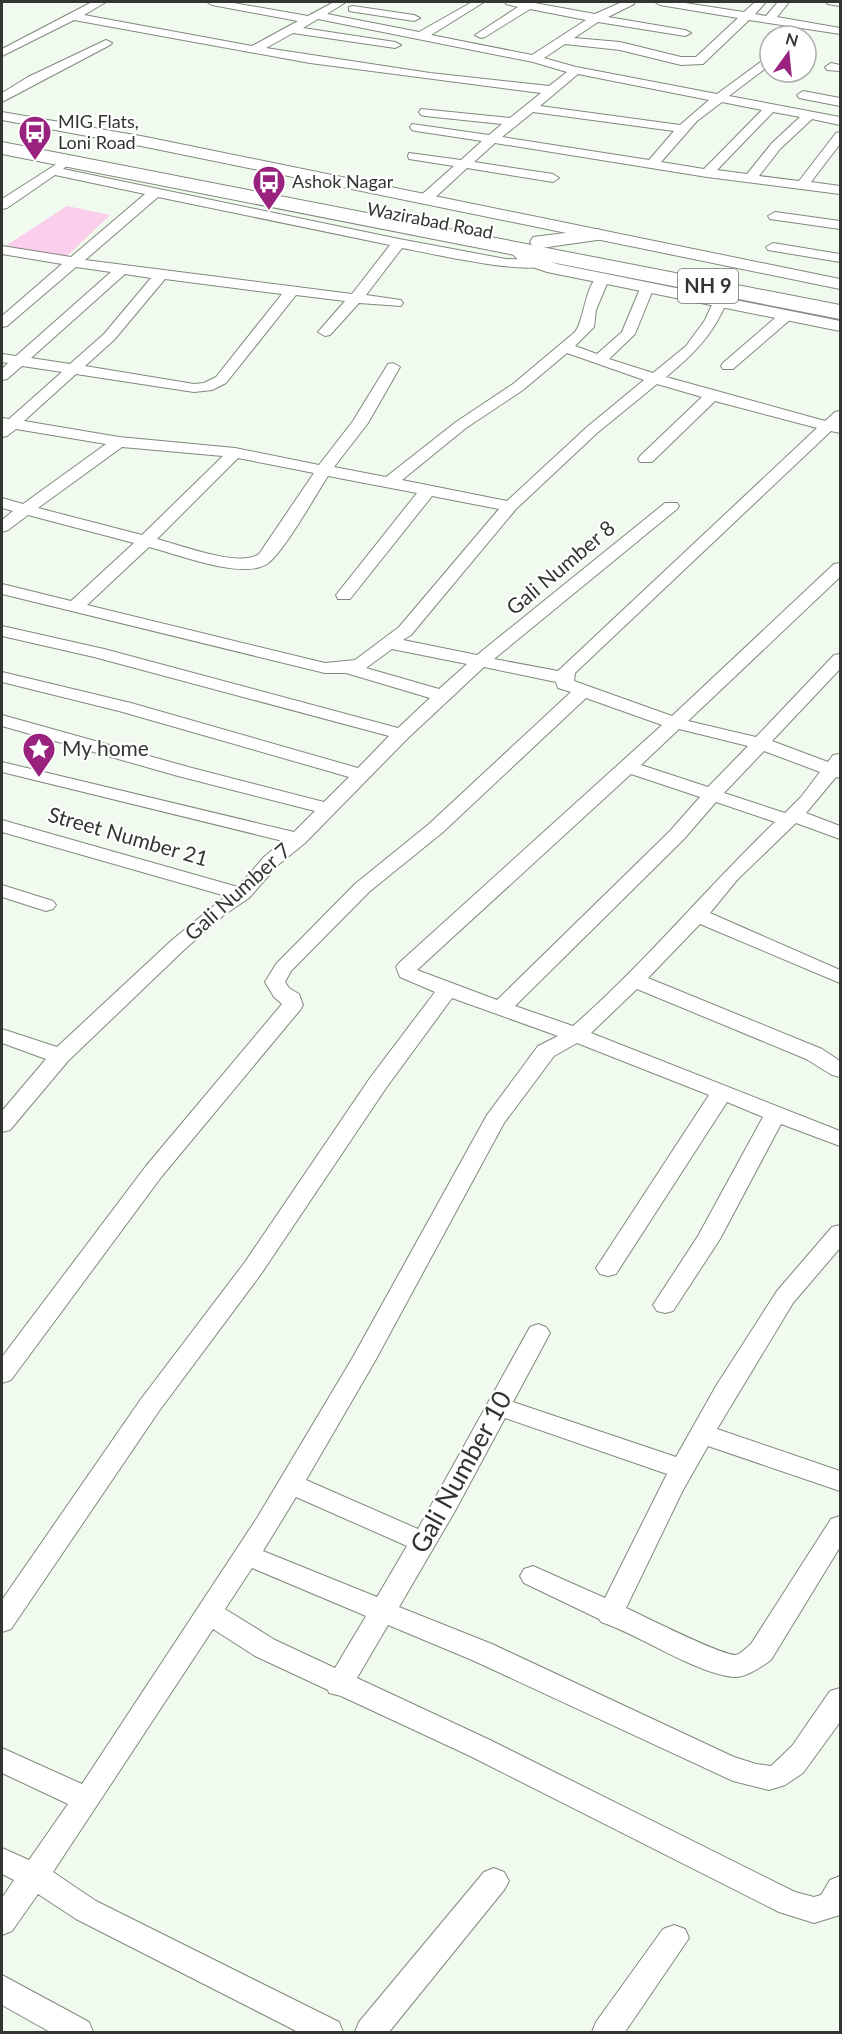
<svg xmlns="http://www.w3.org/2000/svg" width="842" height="2034" viewBox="0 0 842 2034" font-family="Lato,sans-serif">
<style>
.green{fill:#fbceeb}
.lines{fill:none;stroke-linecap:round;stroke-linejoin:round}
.minor-casing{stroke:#81897e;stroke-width:2}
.tertiary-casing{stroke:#81897e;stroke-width:2}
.trunk-casing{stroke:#81897e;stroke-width:2}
.minor{fill:#fff;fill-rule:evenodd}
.tertiary{fill:#fff;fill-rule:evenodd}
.trunk{fill:#fff;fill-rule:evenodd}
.labels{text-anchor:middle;stroke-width:4.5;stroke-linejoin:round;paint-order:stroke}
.far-poi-label{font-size:18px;fill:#323631;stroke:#fff;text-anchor:start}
.far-street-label{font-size:18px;fill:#323631;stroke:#fff}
.shield{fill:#fff;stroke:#70726f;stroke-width:1.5}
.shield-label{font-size:20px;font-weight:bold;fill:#323631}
.street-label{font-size:21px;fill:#323631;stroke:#fff}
.poi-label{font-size:21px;fill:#323631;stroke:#fff;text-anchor:start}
.near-street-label{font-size:26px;fill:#323631;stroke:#fff}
</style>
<rect width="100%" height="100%" fill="#f1faee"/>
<polygon class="green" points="67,206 110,215 66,257 4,247"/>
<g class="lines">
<defs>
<g id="minor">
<path d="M92,2H106L84,15L252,46L298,21L212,5L207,2H228L308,16L334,2H346L327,14L419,32L472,2H484L431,35L532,55L586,20L530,9L485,37L481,38L475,35L518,7L506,4L505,2H529L595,14L622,2H635L634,4L608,17L685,30L691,33L685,36L598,22L574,38L620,42L681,57H696L738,18L660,5L655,2H678L744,12L755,2H766L755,14L766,16L778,2H789L777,17L840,28V34L749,20L703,64L681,65L620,50L565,44L544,58L576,67L717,94L770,55V65L729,96L840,117V125L812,119L780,149L759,176L799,181L836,133L840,132V144L811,182L840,186V194L707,177L495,143L474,162L553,174L559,178L553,182L467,168L429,203H419L417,200L419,197L454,166L409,159L408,156L409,153L461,160L482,141L416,131L412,130L410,127L412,124L489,135L502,124L425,116L421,115L419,112L421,109L510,118L541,93L310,63L74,20L2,56V49ZM318,19L533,62L567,72L549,86L430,73L266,48L293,33L395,48L401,45L395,42L303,28ZM578,74L709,100L680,125L540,106ZM722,102L762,110L704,169L661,162L697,121ZM533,112L674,131L649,160L502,137ZM773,112L800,117L772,143L747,174L717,170Z"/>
<polygon points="826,2 840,2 840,6 828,4"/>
<polygon points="353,6 414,15 420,18 414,21 349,11 349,7"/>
<polygon points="106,40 112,43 110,45 2,102 2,93 28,77"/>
<polygon points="831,63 840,65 840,71 827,70 825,67"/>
<polygon points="803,91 840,98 840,106 799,98 797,95"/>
<path d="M63,160L69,164L63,169L399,239L506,259L538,260L545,264C532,277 425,252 402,248L366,295L401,300L403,303L401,306L359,303L330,335L325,336L318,332L345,301L296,295L226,383L212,390L194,392L76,374L24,421L119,437L235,448L319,465L353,421L388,364L393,363L400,367L368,423L334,467L386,477L456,422L513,384L575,332C585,320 585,279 602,275L609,279L596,310L594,327L575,346L597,354L622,332L642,284H652L654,287L635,334L609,359L653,373L686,346L705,320L715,298L720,297L727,301C713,335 694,354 666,377L825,421L835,412L840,411V433L831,431L575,673L574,681L672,716L834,564L840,563V577L688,721L756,737L834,655L840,654V669L772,741L828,762L833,755L840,754V778L836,777L806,813L840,826V839L796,823L737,880L710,913L840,970V983L700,924L648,978L822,1049L840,1061V1077L832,1075L806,1059L637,989L591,1033L840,1131V1146L781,1124L720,1239L673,1311L665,1313L657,1311L653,1305L698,1236L763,1117L727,1102L616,1274L608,1276L600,1274L596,1268L600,1262L709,1095L577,1043L554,1056L504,1123L375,1361L306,1480L418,1529L530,1327L538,1324L546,1327L550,1333L513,1402L676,1457L716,1386L777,1291L832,1227L840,1225V1248L793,1303L717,1429L840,1471V1491L708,1446L683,1490L626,1608C644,1616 722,1656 736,1655C741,1654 747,1647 751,1644L831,1519L840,1516V1547L771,1660C761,1667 746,1678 733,1677C695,1673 640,1635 601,1622L599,1619L524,1583L520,1576L524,1569L533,1566L605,1598L667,1474L505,1418L455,1511L399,1607L492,1644L734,1757L756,1764L771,1766L792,1746L830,1691L840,1688V1722L803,1773L785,1785L769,1790L733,1781L472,1660L388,1625L357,1678L490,1740L795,1892L814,1897L821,1895L830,1880L840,1876V1915L814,1923L779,1912L470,1756L341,1696L329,1693L328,1690L255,1656L213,1629L53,1872L96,1901L339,2022L343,2032H298L76,1919L38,1894L12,1931L2,1935V1898L14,1880L2,1874V1848L29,1860L68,1804L2,1773V1748L82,1784L257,1518L353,1357L487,1115L538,1046L558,1036L452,998L386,1088L261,1274L159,1411L11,1629L2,1632V1600L141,1399L245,1262L370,1078L435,992L400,977L396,967L399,963L662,725L586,698L443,832L369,892L291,971L285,982L289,988L299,994L303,1005L300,1010L162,1176L11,1380L2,1383V1357L146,1166L282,1004L274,997L265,982L276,964L355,884L429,824L571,692L558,688L556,682L484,667L408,738L305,843L278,865L249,898L224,915L186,948L68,1061L10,1130L2,1132V1111L46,1059L2,1043V1029L57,1047L172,940L226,896L2,832V820L238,887L264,857L283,841L2,772V762L294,832L315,811L178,776L2,726V715L192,768L324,802L349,777L119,711L2,682V672L131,703L358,768L389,736L94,657L2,636V626L104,649L398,728L430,698L346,673H325L2,594V584L71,601L134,543L28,515L8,530L2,532V520L13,511L2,508V498L23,504L106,444L16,429L7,436L2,437V418L9,419L62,372L22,366L7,379L2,380V369L8,363L2,362V354L16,356L111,272L76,267L7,326L2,327V316L62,264L2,254V246L71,257L145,194L55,175L7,208L2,209V199ZM158,197L390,245L352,294L85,260ZM125,274L151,278L104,334L70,364L31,358ZM165,279L282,294L216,377L204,383L194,384L85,366L114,340ZM567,353L644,380L587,427L507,501L402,480L466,428L523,390ZM657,384L702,397L640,456L638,459L640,462H652L715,401L817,428L558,671L494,659L677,509L679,506L677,503H665L477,655L403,640L411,635L516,509L597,433ZM122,447L223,456L142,535L38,508ZM238,458L314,473L259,554C240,568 180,545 157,539ZM328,476L417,493L336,595L338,599H350L432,496L499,509L399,627L355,660L325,663L87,605L149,547C177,554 242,580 267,564C284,552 315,496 328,476ZM392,649L467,664L439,689L366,668ZM679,729L748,746L708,787L641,765ZM764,751L820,772L801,797L785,813L724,793ZM631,774L700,797L670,831L497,1000L417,970ZM716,802L775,822C706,888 645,963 573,1026L515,1006L684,839ZM296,1497L407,1546L377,1597L263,1551ZM252,1568L366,1616L335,1668L275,1640L225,1609Z"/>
<polygon points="775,212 840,221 840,229 770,219 768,216"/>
<polygon points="773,243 840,254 840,262 768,250 766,247"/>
<polygon points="787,311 794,315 792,318 733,369 723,369 721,366 723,363 782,312"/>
<polygon points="2,885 53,901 56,905 53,909 46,911 2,897"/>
<polygon points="494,1868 504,1872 509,1881 504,1890 389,2032 355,2032 359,2022 484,1872"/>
<polygon points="674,1925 685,1929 689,1938 625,2032 592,2032 596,2022 663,1929"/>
<polygon points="2,1975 89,2022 93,2032 50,2032 2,2005"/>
</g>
<g id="tertiary">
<polygon points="2,112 146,137 840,279 840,289 146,147 2,120"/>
<polygon points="517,245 523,246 533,255 557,264 840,321 840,331 547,272 521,263 509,250"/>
</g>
<g id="trunk">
<polygon points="2,142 840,305 840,319 2,154"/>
<polygon points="597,229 604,231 608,235 604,239 541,248 533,247 530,242 533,237"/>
</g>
</defs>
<use href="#minor" class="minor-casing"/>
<use href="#tertiary" class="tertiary-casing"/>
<use href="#trunk" class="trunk-casing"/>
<use href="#minor" class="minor"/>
<use href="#tertiary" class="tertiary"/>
<use href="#trunk" class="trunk"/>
</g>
<defs>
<symbol id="bus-pin" viewBox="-11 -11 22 30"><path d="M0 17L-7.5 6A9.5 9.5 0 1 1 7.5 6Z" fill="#98227d" stroke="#fff"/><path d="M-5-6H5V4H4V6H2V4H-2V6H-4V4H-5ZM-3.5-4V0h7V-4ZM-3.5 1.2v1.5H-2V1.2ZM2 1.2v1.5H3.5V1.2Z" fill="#fff"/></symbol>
<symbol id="sight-pin" viewBox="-11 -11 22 30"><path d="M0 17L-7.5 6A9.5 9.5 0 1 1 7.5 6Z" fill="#98227d" stroke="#fff"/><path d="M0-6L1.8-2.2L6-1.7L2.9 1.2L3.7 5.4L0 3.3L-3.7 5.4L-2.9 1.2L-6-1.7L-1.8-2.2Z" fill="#fff"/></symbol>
</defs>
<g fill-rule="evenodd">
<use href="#bus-pin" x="16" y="113" width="38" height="52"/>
<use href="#bus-pin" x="250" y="163" width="38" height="52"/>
<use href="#sight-pin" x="20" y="730" width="38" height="52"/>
</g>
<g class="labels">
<g class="far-poi-label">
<text x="58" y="128">MIG Flats,<tspan x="58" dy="21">Loni Road</tspan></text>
<text x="292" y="188">Ashok Nagar</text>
</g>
<g class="far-street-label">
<text transform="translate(430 221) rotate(11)" y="6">Wazirabad Road</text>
</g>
<rect class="shield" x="678" y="269" width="60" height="34" rx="4.5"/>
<g class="shield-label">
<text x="708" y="293">NH 9</text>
</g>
<g class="street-label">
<text transform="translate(561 568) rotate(-40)" y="7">Gali Number 8</text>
<text transform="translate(128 837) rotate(16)" y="7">Street Number 21</text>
<text transform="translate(238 892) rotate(-42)" y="7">Gali Number 7</text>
</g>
<g class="poi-label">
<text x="62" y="756">My home</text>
</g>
<g class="near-street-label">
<text transform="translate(461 1472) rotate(-61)" y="9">Gali Number 10</text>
</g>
</g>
<rect width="842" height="2034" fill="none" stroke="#323631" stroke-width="6"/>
<g transform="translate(788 54) rotate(15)"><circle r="28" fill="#ffffff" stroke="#adafad" stroke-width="1.5"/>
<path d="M0-4.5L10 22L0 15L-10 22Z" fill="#98227d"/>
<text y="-9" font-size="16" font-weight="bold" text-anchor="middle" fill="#323631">N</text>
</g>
</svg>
